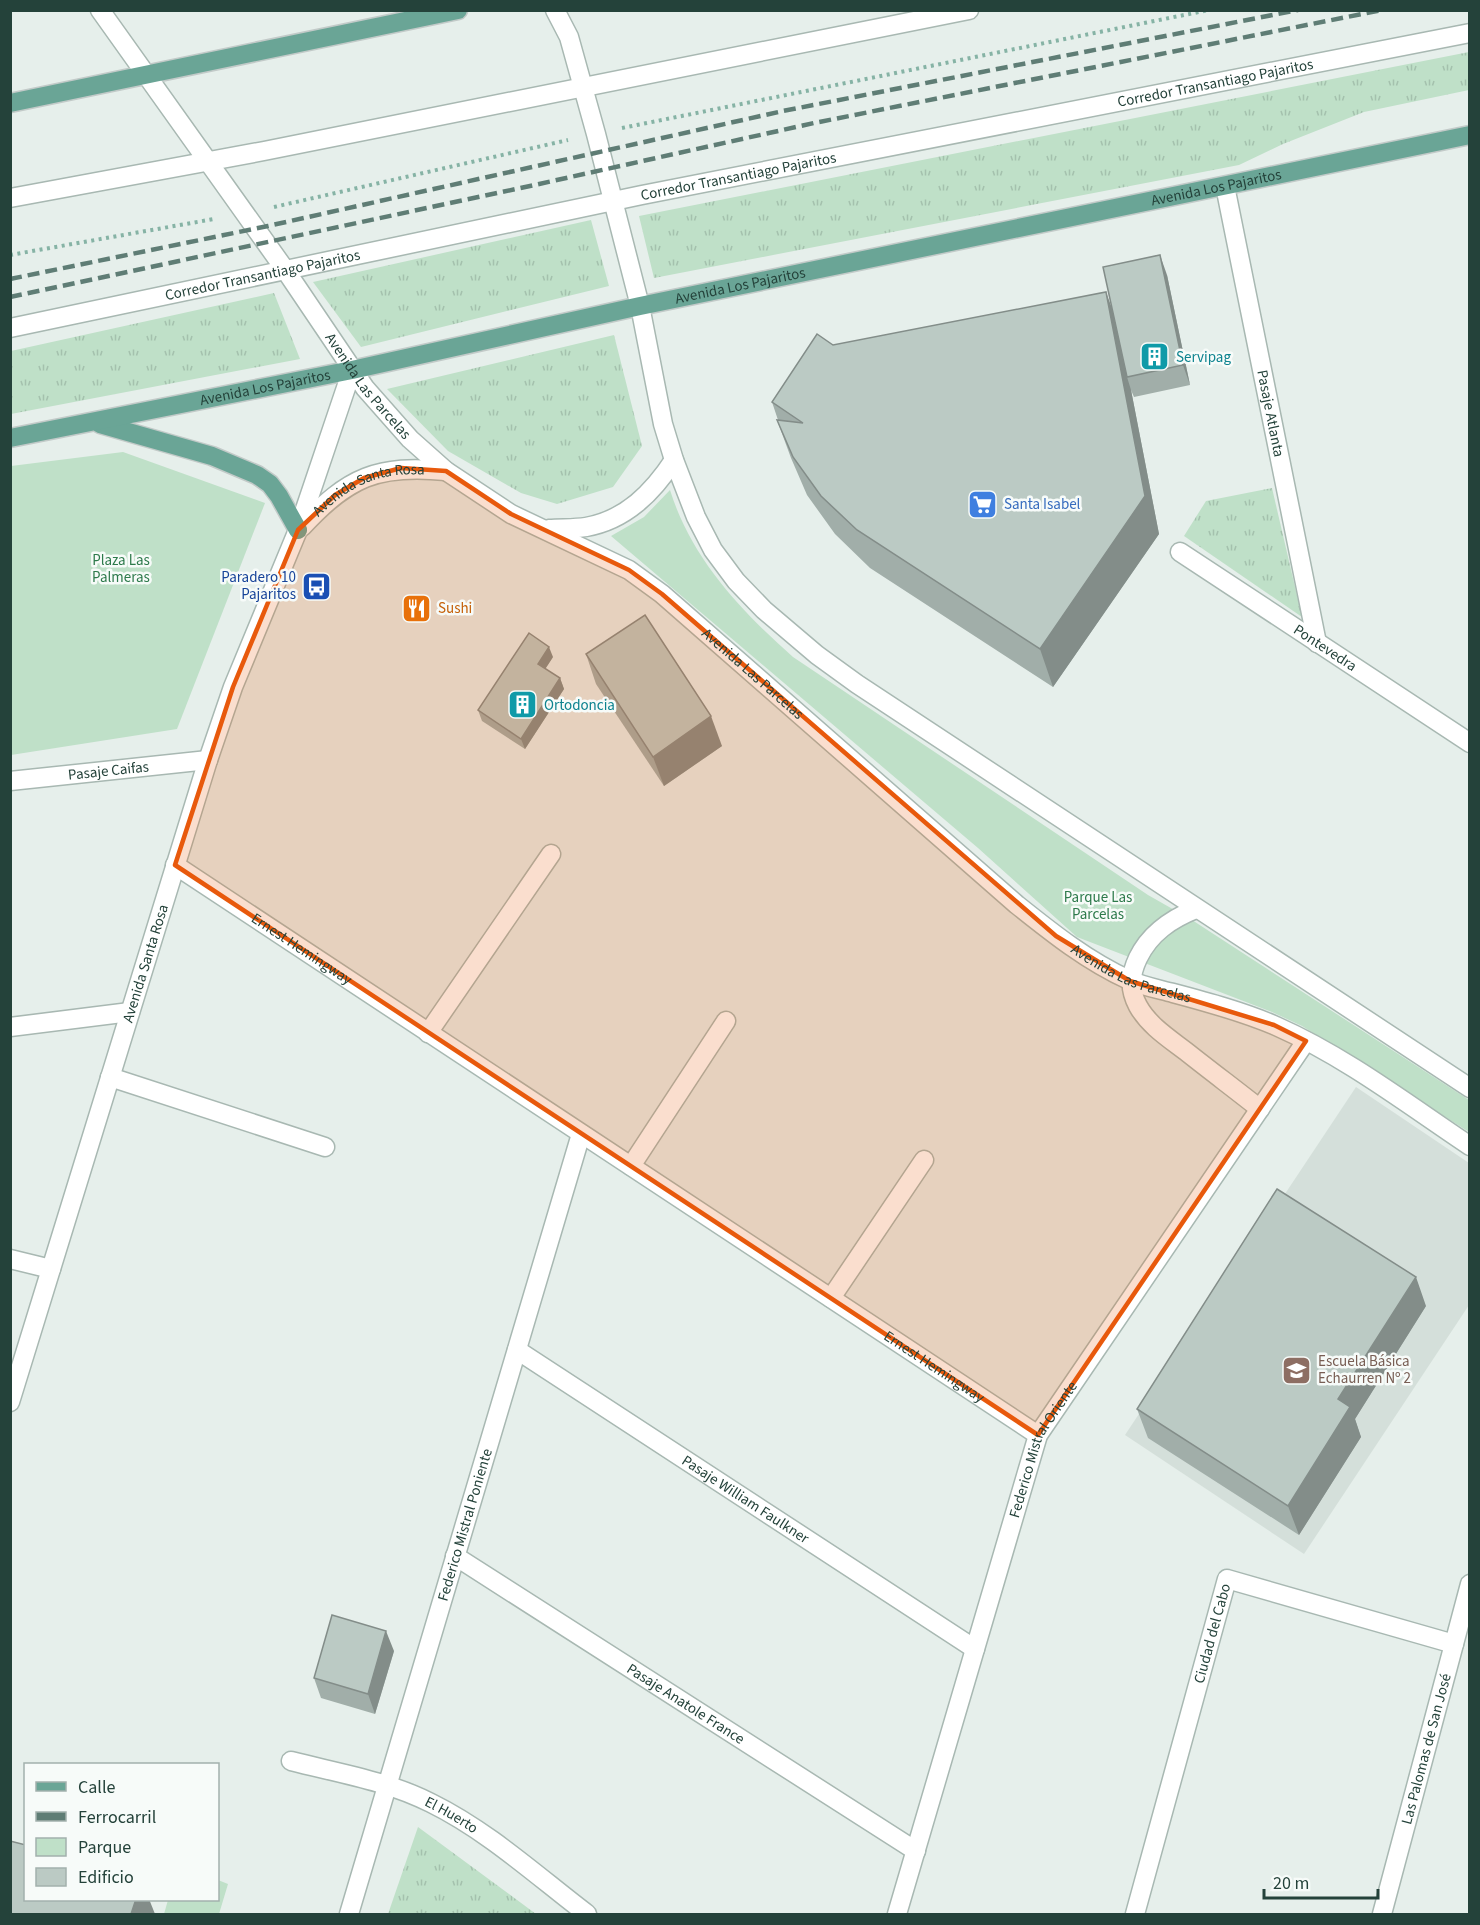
<svg xmlns="http://www.w3.org/2000/svg" width="1480" height="1925" viewBox="0 0 1480 1925" font-family="'Source Sans 3',sans-serif">
<style>
.built{fill:#d4dfda}
.grass{fill:url(#grass-tufts)}
.park{fill:#bfe0c8}
.lines{fill:none;stroke-linecap:round;stroke-linejoin:round}
.minor-casing{stroke:#a8b8b2;stroke-width:21}
.major-casing{stroke:#c2cac8;stroke-width:21}
.path{stroke:#86b3a5;stroke-width:4;stroke-dasharray:3 4.5;stroke-linecap:butt}
.minor{stroke:#fff;stroke-width:18}
.major{stroke:#6aa596;stroke-width:18}
.rail{stroke:#5f7d75;stroke-width:4.5;stroke-dasharray:12 6;stroke-linecap:butt}
.wall{fill:#a1aea9}
.shaded-wall{fill:#838d89}
.building{fill:#bbcac4;stroke:#838d89;stroke-width:1.5}
.marked{fill:#e8590c;fill-opacity:0.2;stroke:#e8590c;stroke-width:4.5;stroke-linejoin:round}
.labels{text-anchor:middle;stroke-width:5;stroke-linejoin:round;paint-order:stroke}
.street-label{font-size:15px;fill:#24423a;stroke:#f7fbf9}
.culture-label{font-size:15px;fill:#0d838f;stroke:#f7fbf9;text-anchor:start}
.shop-label{font-size:15px;fill:#366cbe;stroke:#f7fbf9;text-anchor:start}
.park-label{font-size:15px;fill:#2d7a4b;stroke:#f7fbf9}
.transit-label{font-size:15px;fill:#164399;stroke:#f7fbf9;text-anchor:end}
.food-label{font-size:15px;fill:#c56008;stroke:#f7fbf9;text-anchor:start}
.education-label{font-size:15px;fill:#785e54;stroke:#f7fbf9;text-anchor:start}
</style>
<defs>
<pattern id="grass-tufts" width="24" height="20" patternUnits="userSpaceOnUse" patternTransform="scale(1.5)"><rect width="24" height="20" fill="#bfe0c8"/><path d="M3 7l-1-3M5 7V3M7 7l1-3M15 17l-1-3M17 17v-4M19 17l1-3" fill="none" stroke="#a4c1ad"/></pattern>
</defs>
<rect width="100%" height="100%" fill="#e6efeb"/>
<polygon class="built" points="1356,1087 1469,1163 1469,1305 1304,1554 1125,1435"/>
<g class="grass">
<polygon points="1469,52 1469,90 1364,112 1283,144 1239,165 654,278 639,216"/>
<polygon points="591,220 609,286 361,347 313,282"/>
<polygon points="274,293 300,359 11,414 11,351"/>
<polygon points="614,335 642,446 613,487 557,504 521,493 448,451 387,389"/>
<polygon points="1272,488 1302,617 1184,536 1206,501"/>
<polygon points="418,1827 536,1914 388,1914"/>
</g>
<g class="park">
<polygon points="123,452 265,503 177,729 11,755 11,466"/>
<path d="M670,490C691,558 741,611 793,657L1148,895L1192,920L1469,1100V1132L1302,1026L1272,1012L1077,937L978,848L611,536L644,517Z"/>
<polygon points="218,1880 228,1884 219,1914 164,1914 168,1900 218,1900"/>
</g>
<g class="lines">
<defs>
<g id="minor">
<path id="s1" d="M100,10L286,271L365,388L410,439L446,471L511,514L629,570L662,594L1016,904C1051,932 1087,961 1129,980C1142,986 1158,989 1173,993C1207,1002 1244,1012 1276,1026C1346,1057 1407,1104 1470,1146"/>
<polyline points="555,10 569,37 596,134 640,306 663,424 674,460 696,517 713,550 736,581 764,610 817,655 857,684 1470,1088"/>
<path id="s2" d="M1225,186L1317,643"/>
<polyline points="10,198 264,151 969,10"/>
<path id="s3" d="M10,328L642,195L1470,33"/>
<path id="s4" d="M302,527C348,477 378,464 446,471"/>
<path d="M549,529C561,528 574,529 586,527C626,520 653,492 674,460"/>
<path id="s5" d="M1180,552L1470,743"/>
<path id="s6" d="M10,781L208,760"/>
<path id="s7" d="M175,865L1038,1435"/>
<path d="M1196,909C1171,919 1150,933 1138,958C1130,975 1129,989 1138,1006C1149,1026 1170,1039 1188,1053C1212,1072 1236,1090 1260,1109"/>
<polyline points="10,1027 130,1012"/>
<polyline points="428,1033 551,854"/>
<polyline points="110,1077 325,1147"/>
<polyline points="631,1166 726,1021"/>
<polyline points="10,1259 51,1269"/>
<polyline points="831,1298 924,1160"/>
<path id="s8" d="M517,1350L975,1649"/>
<path id="s9" d="M10,1402L208,760L233,687L298,530L352,370"/>
<path id="s10" d="M455,1556L916,1851"/>
<path id="s11" d="M291,1761C338,1773 388,1781 431,1803C488,1831 537,1876 587,1914"/>
<path id="s12" d="M349,1914L581,1134"/>
<path id="s13" d="M897,1914L1038,1435L1306,1041"/>
<path id="s14" d="M1135,1914L1227,1579L1454,1644"/>
<path id="s15" d="M1382,1914L1470,1584"/>
</g>
<g id="major">
<polyline points="10,103 458,10"/>
<polyline points="100,424 212,456 257,475 270,484 279,496 298,530"/>
<path id="s16" d="M10,438L352,370L640,306L1470,135"/>
</g>
</defs>
<use href="#minor" class="minor-casing"/>
<use href="#major" class="major-casing"/>
<g class="path">
<polyline points="622,128 1209,10"/>
<polyline points="274,207 568,140"/>
<polyline points="10,255 214,219"/>
</g>
<use href="#minor" class="minor"/>
<use href="#major" class="major"/>
<g class="rail">
<polyline points="10,279 268,226 783,111 1298,10"/>
<polyline points="10,297 530,186 814,123 1382,10"/>
</g>
</g>
<g class="wall">
<polygon points="1167,275 1190,385 1134,397 1131,390 1159,534 1053,687 870,568 835,534 807,495 791,458 777,420 778,420 772,402 833,345 1113,310"/>
<polygon points="586,654 722,746 664,786 596,684"/>
<polygon points="553,657 545,669 560,678 564,689 525,749 482,721 478,710"/>
<polygon points="1426,1306 1355,1419 1361,1437 1299,1535 1148,1438 1137,1409"/>
<polygon points="394,1651 375,1714 321,1698 314,1678"/>
</g>
<g class="shaded-wall">
<polygon points="1160,255 1167,275 1190,385 1183,365"/>
<polygon points="1106,292 1120,330 1127,377 1131,390 1159,534 1053,687 1040,649"/>
<polygon points="549,647 553,657 542,674 538,664"/>
<polygon points="560,678 564,689 525,749 521,739"/>
<polygon points="711,716 722,746 664,786 653,757"/>
<polygon points="1416,1277 1426,1306 1355,1419 1361,1437 1299,1535 1288,1506 1338,1399"/>
<polygon points="386,1631 394,1651 375,1714 368,1694"/>
<polygon points="136,1899 149,1899 155,1914 131,1914"/>
</g>
<g class="building">
<polygon points="1160,255 1183,365 1127,377 1103,267"/>
<polygon points="1106,292 1145,496 1040,649 857,530 821,496 793,457 777,420 803,423 772,402 817,334 833,345"/>
<polygon points="645,615 711,716 653,757 586,654"/>
<polygon points="529,633 549,647 538,664 560,678 521,739 478,710"/>
<polygon points="1277,1189 1416,1277 1338,1399 1350,1407 1288,1506 1137,1409"/>
<polygon points="332,1615 386,1631 368,1694 314,1678"/>
<polygon points="10,1841 26,1845 26,1899 136,1899 131,1914 10,1914"/>
</g>
<path class="marked" d="M401,468L446,471L511,514L629,570L662,594L1056,936L1130,981L1274,1025L1306,1041L1038,1435L175,865L233,687L298,530L335,495L364,478Z"/>
<defs>
<symbol id="building-square" viewBox="-11 -11 22 22"><rect x="-9" y="-9" width="18" height="18" rx="4" fill="#0f9aa8" stroke="#f7fbf9"/><path d="M-4-6H4V6H1V3H-1V6H-4ZM-2.5-4.3h1.7v1.8h-1.7ZM.8-4.3h1.7v1.8H.8ZM-2.5-1h1.7V.8h-1.7ZM.8-1h1.7V.8H.8Z" fill="#fff"/></symbol>
<symbol id="supermarket-square" viewBox="-11 -11 22 22"><rect x="-9" y="-9" width="18" height="18" rx="4" fill="#3f7fe0" stroke="#f7fbf9"/><path d="M-6-5.5h2.5l.6 2H6L4.5 2H-2.5L-4.4-4H-6ZM-1.5 3.2a1.3 1.3 0 1 0 .1 0ZM3 3.2a1.3 1.3 0 1 0 .1 0Z" fill="#fff"/></symbol>
<symbol id="bus-square" viewBox="-11 -11 22 22"><rect x="-9" y="-9" width="18" height="18" rx="4" fill="#1a4fb4" stroke="#f7fbf9"/><path d="M-5-6H5V4H4V6H2V4H-2V6H-4V4H-5ZM-3.5-4V0h7V-4ZM-3.5 1.2v1.5H-2V1.2ZM2 1.2v1.5H3.5V1.2Z" fill="#fff"/></symbol>
<symbol id="restaurant-square" viewBox="-11 -11 22 22"><rect x="-9" y="-9" width="18" height="18" rx="4" fill="#e8710a" stroke="#f7fbf9"/><path d="M-5-6h1v4h1v-4h1v4h1v-4h1v5L-1.5 .5V6h-2V.5L-5-1ZM5-6V6H3V1.5H1.5Q1.5-4 5-6Z" fill="#fff"/></symbol>
<symbol id="school-square" viewBox="-11 -11 22 22"><rect x="-9" y="-9" width="18" height="18" rx="4" fill="#8d6e63" stroke="#f7fbf9"/><path d="M0-5L7-2L0 1L-7-2ZM-4 1L0 2.5L4 1V4Q0 6-4 4Z" fill="#fff"/></symbol>
</defs>
<g fill-rule="evenodd">
<use href="#building-square" x="1138" y="340" width="33" height="33"/>
<use href="#supermarket-square" x="966" y="488" width="33" height="33"/>
<use href="#bus-square" x="300" y="570" width="33" height="33"/>
<use href="#restaurant-square" x="400" y="592" width="33" height="33"/>
<use href="#building-square" x="506" y="688" width="33" height="33"/>
<use href="#school-square" x="1280" y="1354" width="33" height="33"/>
</g>
<g class="labels">
<g class="street-label">
<text dy="5" stroke="none"><textPath href="#s3" startOffset="1230">Corredor Transantiago Pajaritos</textPath></text>
<text dy="5" stroke="none"><textPath href="#s3" startOffset="744">Corredor Transantiago Pajaritos</textPath></text>
<text dy="5" stroke="none"><textPath href="#s16" startOffset="1232">Avenida Los Pajaritos</textPath></text>
<text dy="5" stroke="none"><textPath href="#s3" startOffset="258">Corredor Transantiago Pajaritos</textPath></text>
<text dy="5" stroke="none"><textPath href="#s16" startOffset="746">Avenida Los Pajaritos</textPath></text>
<text dy="5" stroke="none"><textPath href="#s1" startOffset="462">Avenida Las Parcelas</textPath></text>
<text dy="5" stroke="none"><textPath href="#s16" startOffset="260">Avenida Los Pajaritos</textPath></text>
<text dy="5" stroke="none"><textPath href="#s2" startOffset="232">Pasaje Atlanta</textPath></text>
<text dy="5" stroke="none"><textPath href="#s4" startOffset="80">Avenida Santa Rosa</textPath></text>
<text dy="5" stroke="none"><textPath href="#s5" startOffset="174">Pontevedra</textPath></text>
<text dy="5" stroke="none"><textPath href="#s1" startOffset="948">Avenida Las Parcelas</textPath></text>
<text dy="5" stroke="none"><textPath href="#s6" startOffset="99">Pasaje Caifas</textPath></text>
<text dy="5" stroke="none"><textPath href="#s7" startOffset="152">Ernest Hemingway</textPath></text>
<text dy="5" stroke="none"><textPath href="#s9" startOffset="459">Avenida Santa Rosa</textPath></text>
<text dy="5" stroke="none"><textPath href="#s1" startOffset="1434">Avenida Las Parcelas</textPath></text>
<text dy="5" stroke="none"><textPath href="#s7" startOffset="910">Ernest Hemingway</textPath></text>
<text dy="5" stroke="none"><textPath href="#s13" startOffset="488">Federico Mistral Oriente</textPath></text>
<text dy="5" stroke="none"><textPath href="#s8" startOffset="273">Pasaje William Faulkner</textPath></text>
<text dy="5" stroke="none"><textPath href="#s12" startOffset="406">Federico Mistral Poniente</textPath></text>
<text dy="5" stroke="none"><textPath href="#s14" startOffset="291">Ciudad del Cabo</textPath></text>
<text dy="5" stroke="none"><textPath href="#s10" startOffset="274">Pasaje Anatole France</textPath></text>
<text dy="5" stroke="none"><textPath href="#s15" startOffset="171">Las Palomas de San José</textPath></text>
<text dy="5" stroke="none"><textPath href="#s11" startOffset="170">El Huerto</textPath></text>
</g>
<g class="culture-label">
<text x="1176" y="362">Servipag</text>
<text x="544" y="710">Ortodoncia</text>
</g>
<g class="shop-label">
<text x="1004" y="509">Santa Isabel</text>
</g>
<g class="park-label">
<text x="121" y="565">Plaza Las<tspan x="121" dy="17">Palmeras</tspan></text>
<text x="1098" y="902">Parque Las<tspan x="1098" dy="17">Parcelas</tspan></text>
</g>
<g class="transit-label">
<text x="296" y="582">Paradero 10<tspan x="296" dy="17">Pajaritos</tspan></text>
</g>
<g class="food-label">
<text x="438" y="613">Sushi</text>
</g>
<g class="education-label">
<text x="1318" y="1366">Escuela Básica<tspan x="1318" dy="17">Echaurren Nº 2</tspan></text>
</g>
</g>
<rect width="1480" height="1925" fill="none" stroke="#24423a" stroke-width="24"/>
<rect x="24" y="1763" width="195" height="138" fill="#f7fbf9" stroke="#a3b1ad" stroke-width="1.5"/>
<rect x="36" y="1782" width="30" height="9" fill="#6aa596" stroke="#a3b1ad" stroke-width="1.5"/>
<text x="78" y="1793" font-size="18" fill="#24423a">Calle</text>
<rect x="36" y="1812" width="30" height="9" fill="#5f7d75" stroke="#a3b1ad" stroke-width="1.5"/>
<text x="78" y="1823" font-size="18" fill="#24423a">Ferrocarril</text>
<rect x="36" y="1838" width="30" height="18" fill="#bfe0c8" stroke="#a3b1ad" stroke-width="1.5"/>
<text x="78" y="1853" font-size="18" fill="#24423a">Parque</text>
<rect x="36" y="1868" width="30" height="18" fill="#bbcac4" stroke="#a3b1ad" stroke-width="1.5"/>
<text x="78" y="1883" font-size="18" fill="#24423a">Edificio</text>
<path d="M1264 1889v9h114v-9" fill="none" stroke="#24423a" stroke-width="3"/>
<text x="1273" y="1889" font-size="18" fill="#24423a" stroke="#f7fbf9" stroke-width="4.5" paint-order="stroke">20 m</text>
</svg>
